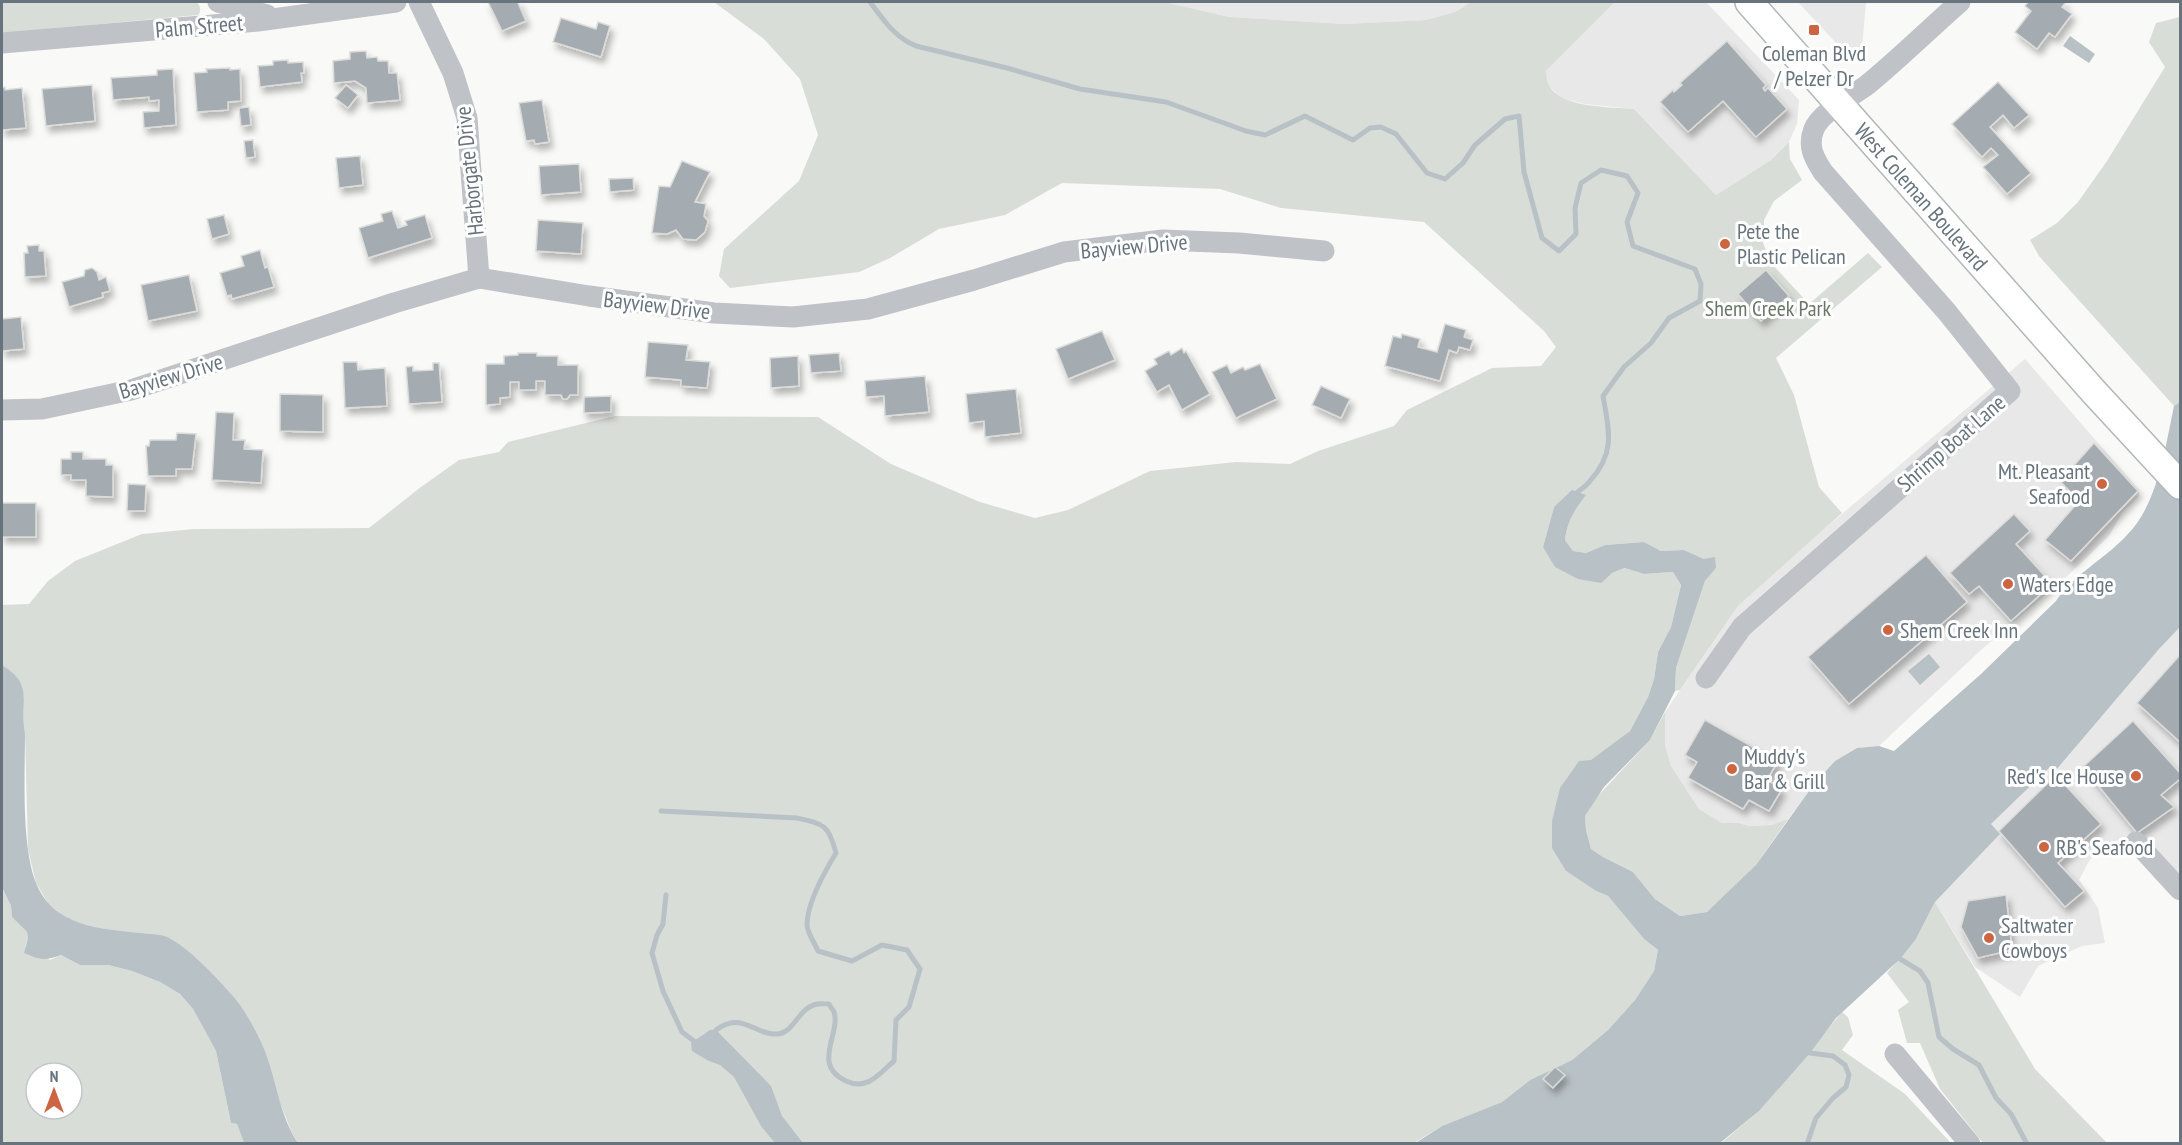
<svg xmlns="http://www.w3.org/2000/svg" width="2182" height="1145" viewBox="0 0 2182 1145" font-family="'PT Sans Narrow',sans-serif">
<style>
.built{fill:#e7e8e7}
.green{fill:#d9ddd7;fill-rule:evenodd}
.water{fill:#b8c1c6}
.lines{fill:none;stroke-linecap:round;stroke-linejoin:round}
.stream{stroke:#b8c1c6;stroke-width:5}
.building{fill:#a4acb1;stroke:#dbdbd9;stroke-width:1.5;filter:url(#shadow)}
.major-casing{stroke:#b3b7ba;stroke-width:30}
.minor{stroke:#bfc2c6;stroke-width:21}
.major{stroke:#fff;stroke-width:27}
.poi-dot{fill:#cd6442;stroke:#fff;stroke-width:2}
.labels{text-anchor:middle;stroke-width:6;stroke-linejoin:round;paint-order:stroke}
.street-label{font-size:22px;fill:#67747e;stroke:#fff}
.poi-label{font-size:22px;fill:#67747e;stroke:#fff;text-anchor:start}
.park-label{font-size:22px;fill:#687766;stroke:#fff}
</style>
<defs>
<filter id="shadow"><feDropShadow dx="3.5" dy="6" stdDeviation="3" flood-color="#0004"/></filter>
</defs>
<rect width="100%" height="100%" fill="#f9f9f7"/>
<g class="built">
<polygon points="1164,2 1471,2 1455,12 1426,20 1344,24 1230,17"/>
<polygon points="1615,2 1706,2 1799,100 1797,124 1789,142 1771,160 1716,195 1634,109 1585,104 1561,98 1549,86 1546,71"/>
<polygon points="1798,2 1866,2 1862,48 1850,58"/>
<polygon points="2025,359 2139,490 2139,496 2122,513 2109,536 2062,581 1982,649 1879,746 1857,748 1835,761 1814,784 1788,819 1771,825 1749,826 1739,823 1722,823 1699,809 1671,766 1665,745 1665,712 1738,606 1816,536"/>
<polygon points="2180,627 2180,877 2145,840 2126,839 2105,843 2089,861 2079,880 2098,908 2105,943 2082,946 2038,966 2020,997 1975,967 1935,902 2000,834 1991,824 2051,766 2056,770 2159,649"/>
</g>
<g class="green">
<path d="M2,2H196C200,4 202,11 198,15L2,33Z"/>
<path d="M714,2H1164L1230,17L1344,24L1426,20L1455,12L1471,2H1615L1546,71C1547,75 1547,81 1549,85C1559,108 1612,107 1634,109L1716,195L1771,160L1789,142L1790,159L1802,180L1774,201L1764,220L1763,243L1771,263L1809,304L1868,253L1882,267L1776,358L1794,395L1819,487L1842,513L1738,606L1680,690L1675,691L1676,668L1705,581L1716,568L1704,559L1684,550L1661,551L1644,542L1605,545L1586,553L1573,551L1565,540C1567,522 1575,509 1585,495L1554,507L1543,547L1612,573L1626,568L1644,574L1673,572L1681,585L1671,627L1658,652L1654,679L1648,697L1630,731L1591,761L1566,871L1596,891L1608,896L1644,939L1658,950L1654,971L1635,1000L1608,1030L1572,1060L1530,1080L1502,1102L1442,1126L1414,1143H298L292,1133L276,1093L266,1054L107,930L71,921L49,905L36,883L28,849L25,733C19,701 34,685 2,665V605L29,604L48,581L75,561L142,534L194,529L369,528L421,487L459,460L499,452L508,442L615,416L818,417L891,464L980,502L1035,518L1068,510L1150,471L1236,462L1290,464L1318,451L1394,426L1407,410L1492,368L1541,366L1556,347L1544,331L1424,222L1281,208L1220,189L1062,183L1005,215L939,229L890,258L859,272L730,288L719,276L724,249L799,181L818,135L800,79L764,39Z"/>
<polygon points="2180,17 2180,402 2174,406 2039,256 2030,240 2057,223 2078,202 2107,161 2165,67 2149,42 2156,23"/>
<polygon points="1665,712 1665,745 1671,766 1699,809 1722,823 1739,823 1749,826 1771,825 1788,819 1756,865 1728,894 1707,912 1680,916 1655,899 1633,872 1603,857 1591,849 1586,830 1585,816 1595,799 1650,740"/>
<path d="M2,887L11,906L12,917L27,932L28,938L25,947L50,960L61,955L80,965H108L132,971L160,982L180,994L193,1009L216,1051L231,1123L237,1124L244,1143H2ZM36,1073H72V1109H36Z"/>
<polygon points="1935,902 2035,1069 2107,1143 1983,1143 1940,1089 1920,1043 1907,1043 1898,1010 1909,1002 1887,973 1916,939"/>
<polygon points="1842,1012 1848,1017 1853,1035 1842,1050 1905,1094 1951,1143 1720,1144 1759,1111"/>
</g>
<g class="water">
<polygon points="2070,36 2095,54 2089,63 2063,46"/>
<path d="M2180,402V627L2159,649L2056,770L2051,766L1991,824L2000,834L1935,902L1916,939L1900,959L1836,1018L1810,1053L1759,1111L1720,1143L1414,1144L1442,1126L1502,1102L1530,1080L1572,1060L1608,1030L1635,1000L1654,971L1658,950L1644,939L1608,896L1596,891L1566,871L1552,848V821L1560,788L1579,761L1591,760L1630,731L1648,697L1654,679L1658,652L1671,627L1681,585L1673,572L1644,574L1625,568L1612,573L1601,583L1578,579L1555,567L1543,547L1554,507L1572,490L1586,495C1575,509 1567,522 1565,540L1573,551L1586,553L1605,545L1644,542L1661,551L1684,550L1704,559L1715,557L1716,568L1705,581L1676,668L1675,691L1650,740L1604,787L1585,816L1586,830L1591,849L1603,857L1633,872L1655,899L1680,916L1707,912L1756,865L1814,784L1835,761L1857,748L1879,746L1894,751L1981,674L2056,601C2074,574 2105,559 2127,535C2158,504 2165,448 2174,406Z"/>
<polygon points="1929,654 1940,667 1920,685 1908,671"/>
<path d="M2,665C35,685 19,701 25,733C25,775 21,844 36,883C53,926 100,929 140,933C148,934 160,934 167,937C187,946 217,978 232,995C246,1011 258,1034 266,1054C277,1084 280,1116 298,1143H244L237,1124L231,1123L216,1051L193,1009L180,994L160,982L132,971L108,965H80L61,955C45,961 40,960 24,953L28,938L27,932L12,917L11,906L2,887Z"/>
<polygon points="710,1030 716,1030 771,1086 782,1116 803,1143 775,1143 761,1126 734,1077 720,1065 707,1060 692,1051 691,1043"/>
</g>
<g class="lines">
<g class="stream">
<path d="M870,2C884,20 894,37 916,46L1007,68L1080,89L1166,102L1246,131L1265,135L1305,116L1353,140L1370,128L1381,127L1396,134L1427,173L1445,179L1463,163L1475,145L1505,119L1519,116L1524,172L1542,238L1559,251L1576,234L1575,208L1581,183L1601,170L1627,176L1638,193L1627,222L1633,246L1695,269L1701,284L1700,301L1669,318L1651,343L1624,367L1603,396C1609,431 1616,452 1590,481C1585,488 1578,490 1573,497"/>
<path d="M661,811L797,818C824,824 829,825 836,853C825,871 807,903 807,925C807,932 815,944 818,951L852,961L882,945L907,950L920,969L909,1007L896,1020L894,1061C879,1074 867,1091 846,1081C811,1065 841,1034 834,1012C833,1009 830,1007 829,1004C824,1004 818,1003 814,1005C799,1009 794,1032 778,1034C755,1036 742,1010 716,1030"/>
<polyline points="666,895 663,924 657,935 652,953 663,991 682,1032 694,1041"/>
<polyline points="1900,959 1920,971 1928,983 1939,1037 1953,1049 1979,1065 1996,1098 2011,1114 2027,1144"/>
<polyline points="1807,1144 1816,1118 1833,1098 1846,1087 1849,1075 1845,1065 1833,1056 1810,1053"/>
</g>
</g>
<g class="building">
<polygon points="488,2 521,2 518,3 526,21 502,31"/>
<polygon points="2028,2 2066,2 2062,7 2072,14 2055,37 2049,33 2037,49 2015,32 2031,11 2025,6"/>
<polygon points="561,18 596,29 598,22 610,26 601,57 553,42"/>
<polygon points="1727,41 1766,85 1763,88 1765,91 1768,88 1787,109 1756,137 1723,101 1688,132 1660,102 1673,90 1674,92 1682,85 1680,83"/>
<polygon points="366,51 367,58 377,57 378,61 388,61 389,73 397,73 400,100 367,103 366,88 355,81 334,83 333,61 350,59 350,52"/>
<polygon points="288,60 288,63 303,62 304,73 301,73 302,82 260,87 258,66 273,65 273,61"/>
<polygon points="230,68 230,70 240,69 241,101 228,102 228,110 197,112 194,73 207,72 206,69"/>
<polygon points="173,69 176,125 144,128 143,112 159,111 159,100 149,101 149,97 113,100 111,78 157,75 157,70"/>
<polygon points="1998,82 2029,115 2014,128 2003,115 1990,127 2031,173 2007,194 1983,167 1998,155 1991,148 1982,157 1952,124"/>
<polygon points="92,85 95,121 46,126 42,89"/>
<polygon points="346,85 358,95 348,108 335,98"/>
<polygon points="5,87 5,90 22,88 26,128 2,130 2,88"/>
<polygon points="542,100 549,142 535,144 534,140 526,141 519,103"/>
<polygon points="249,107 251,125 241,126 239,108"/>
<polygon points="253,140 255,157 246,158 244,141"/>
<polygon points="360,156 363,185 339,188 336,158"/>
<polygon points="682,161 710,172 695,202 706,204 704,216 708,221 705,232 696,240 683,239 676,230 667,234 652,233 659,186 670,187"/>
<polygon points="579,164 581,192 541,195 539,166"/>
<polygon points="633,178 634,190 610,192 609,179"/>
<polygon points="392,211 398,228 407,225 405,221 425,215 432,238 368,258 359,228 383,221 381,214"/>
<polygon points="224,215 229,234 212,239 207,219"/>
<polygon points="538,220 583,223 581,254 536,251"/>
<polygon points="39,245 39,251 44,251 46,276 25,277 24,253 28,253 27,246"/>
<polygon points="260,250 265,268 268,267 274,287 232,299 231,295 227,296 220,273 244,266 241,256"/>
<polygon points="92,268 97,272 99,280 106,277 110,291 102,293 103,297 69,307 62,282 84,276 85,270"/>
<polygon points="1766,270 1789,296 1761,321 1738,294"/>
<polygon points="189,275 197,311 148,321 141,285"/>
<polygon points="21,317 24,349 2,351 2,319"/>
<polygon points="1445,324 1466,330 1464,337 1473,340 1470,350 1459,347 1457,353 1449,350 1440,381 1385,366 1393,336 1401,338 1402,334 1420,339 1418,347 1437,352"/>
<polygon points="1102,331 1115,360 1068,379 1056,349"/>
<polygon points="648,342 688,345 686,360 710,362 707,388 681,386 681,380 645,377"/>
<polygon points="1182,348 1184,353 1186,351 1210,394 1182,410 1169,385 1157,392 1145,371 1157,364 1154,359 1169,351 1171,355"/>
<polygon points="518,353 537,353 537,356 558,356 558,365 578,365 578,395 570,395 567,399 563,399 561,395 545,395 545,381 536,381 536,390 519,390 519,382 510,382 510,397 500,398 500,404 486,405 486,364 504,364 504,356 518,355"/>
<polygon points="839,353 841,371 811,373 809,355"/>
<polygon points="798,356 799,386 771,388 770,358"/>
<polygon points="343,362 357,362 358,370 385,368 387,406 345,408"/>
<polygon points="433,363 439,363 442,402 409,404 406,367 413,366 413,371 433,370"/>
<polygon points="1260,364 1277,399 1236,418 1212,372 1227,365 1231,373 1243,367 1245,370"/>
<polygon points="925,376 929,412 885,416 884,396 866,397 865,381"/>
<polygon points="1321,386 1350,399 1341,418 1312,405"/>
<polygon points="1016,389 1021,433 985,437 984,421 969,423 966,394"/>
<polygon points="280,394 323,395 323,432 280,431"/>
<polygon points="611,396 611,412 584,413 584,397"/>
<polygon points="216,412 234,413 233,440 245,440 244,449 263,450 261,483 212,480"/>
<polygon points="177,433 196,434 192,469 176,469 176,476 148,476 146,446 149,446 150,440 176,440"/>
<polygon points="2094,443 2138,491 2071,561 2045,540 2079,501 2060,481"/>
<polygon points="71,452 83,452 83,459 106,459 106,465 113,465 113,497 86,496 86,480 71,480 71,475 61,475 61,459 71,459"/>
<polygon points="128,484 146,485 145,511 127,511"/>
<rect x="2" y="503" width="34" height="34"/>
<polygon points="2014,514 2030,531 2016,544 2052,584 2011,621 1979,586 1969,594 1950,573"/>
<polygon points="1926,555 1967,602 1849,704 1808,657"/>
<polygon points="2180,655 2180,742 2137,703"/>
<polygon points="1705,720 1778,761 1767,780 1782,789 1769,811 1749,800 1743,809 1688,778 1697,762 1685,755"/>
<polygon points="2133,721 2180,773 2180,779 2161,795 2174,807 2137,833 2083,767"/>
<polygon points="2056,775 2101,824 2058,863 2084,891 2065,907 1999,831"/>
<polygon points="2006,895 2012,950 1978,958 1961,927 1968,901"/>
<polygon points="1555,1067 1565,1075 1553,1088 1543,1079"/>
</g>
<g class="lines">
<defs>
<g id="major">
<path id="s1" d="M1749,2L2094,392L2180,485"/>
</g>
</defs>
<use href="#major" class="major-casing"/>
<g class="minor">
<polyline points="218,2 267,15"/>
<polyline points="419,2 453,73 467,118 479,278"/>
<polyline points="2,43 258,21 396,2"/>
<polyline points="2,410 42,409 131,390 394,303 479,278 589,296 714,313 793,317 868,309 974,280 1064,252 1163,240 1239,243 1324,251"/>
<path d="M1706,678L1742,627L2010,391L1947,312L1823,172C1814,158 1807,146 1814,129C1821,112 1852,96 1867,85C1899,59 1929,29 1960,2"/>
<polyline points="2136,842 2180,890"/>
<polyline points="1895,1054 1970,1144"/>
</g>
<use href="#major" class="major"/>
</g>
<g class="poi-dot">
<rect x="1808" y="24" width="12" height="12" rx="3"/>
<circle cx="1725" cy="244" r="6"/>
<circle cx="2102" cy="484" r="6"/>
<circle cx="2008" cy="584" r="6"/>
<circle cx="1888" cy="630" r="6"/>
<circle cx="1732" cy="769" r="6"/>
<circle cx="2136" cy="776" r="6"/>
<circle cx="2044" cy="847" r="6"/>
<circle cx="1989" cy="938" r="6"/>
</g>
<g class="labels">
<g class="street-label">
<text transform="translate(199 26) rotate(-5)" y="8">Palm Street</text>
<text transform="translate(469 171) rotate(-96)" y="8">Harborgate Drive</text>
<text dy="8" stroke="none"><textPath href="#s1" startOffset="260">West Coleman Boulevard</textPath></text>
<text transform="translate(1134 246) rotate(-5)" y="8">Bayview Drive</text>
<text transform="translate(657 305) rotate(7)" y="8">Bayview Drive</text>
<text transform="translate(171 376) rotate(-17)" y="8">Bayview Drive</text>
<text transform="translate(1951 443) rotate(-41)" y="8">Shrimp Boat Lane</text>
</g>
<g class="poi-label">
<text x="1814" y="61" text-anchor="middle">Coleman Blvd<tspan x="1814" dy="25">/ Pelzer Dr</tspan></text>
<text x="1737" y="239">Pete the<tspan x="1737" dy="25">Plastic Pelican</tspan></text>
<text x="2090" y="479" text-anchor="end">Mt. Pleasant<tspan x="2090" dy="25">Seafood</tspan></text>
<text x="2020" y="592">Waters Edge</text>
<text x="1900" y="638">Shem Creek Inn</text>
<text x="1744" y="764">Muddy's<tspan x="1744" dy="25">Bar &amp; Grill</tspan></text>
<text x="2124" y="784" text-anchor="end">Red's Ice House</text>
<text x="2056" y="855">RB's Seafood</text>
<text x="2001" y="933">Saltwater<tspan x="2001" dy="25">Cowboys</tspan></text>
</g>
<g class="park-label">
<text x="1768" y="316">Shem Creek Park</text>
</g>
</g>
<rect width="2182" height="1145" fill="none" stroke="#67747e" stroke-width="6"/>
<g transform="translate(54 1091)"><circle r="28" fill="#ffffff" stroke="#c2c7cb" stroke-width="1.5"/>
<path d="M0-4.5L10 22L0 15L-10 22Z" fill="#cd6442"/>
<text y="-9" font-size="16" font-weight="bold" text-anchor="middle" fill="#67747e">N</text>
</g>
</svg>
